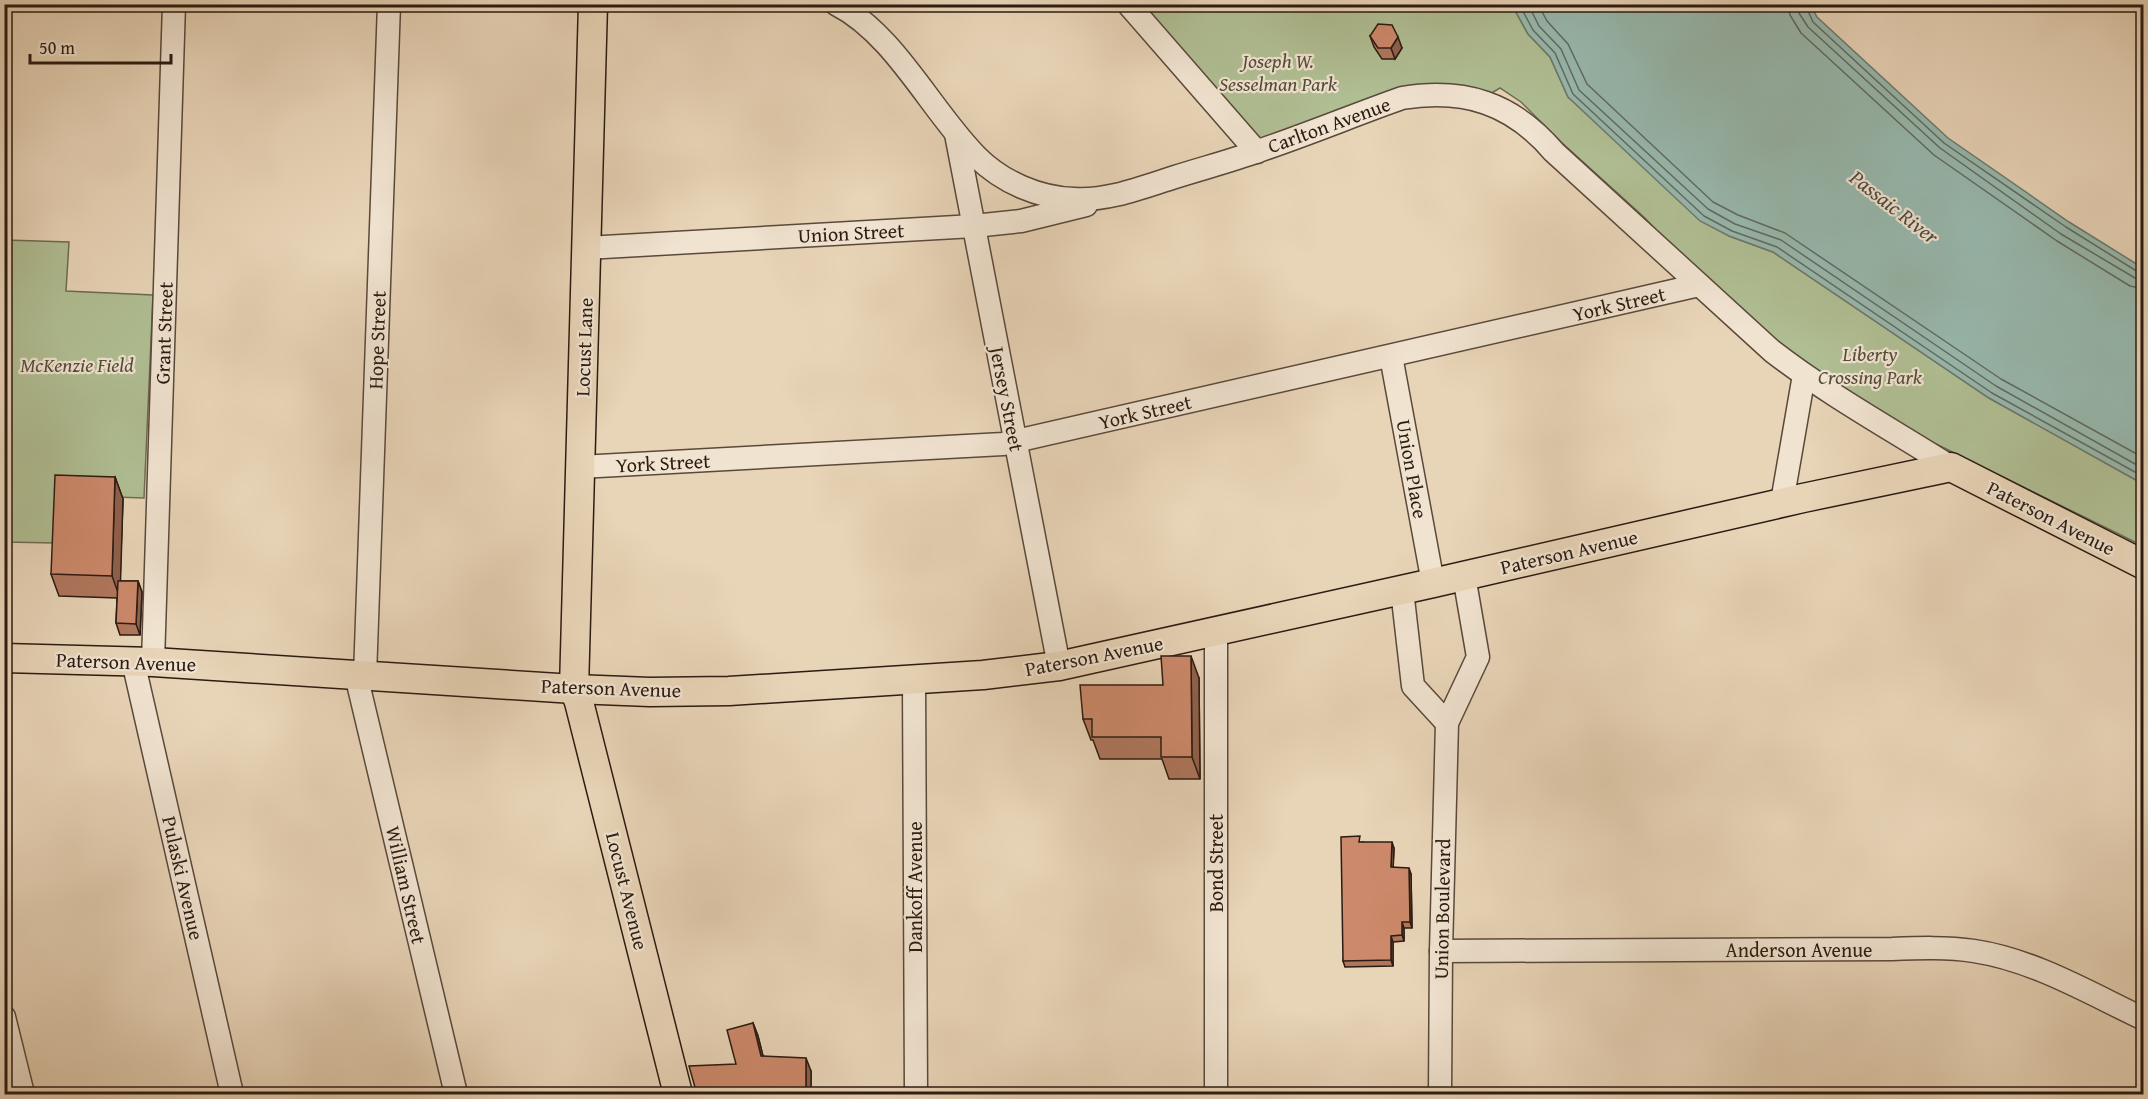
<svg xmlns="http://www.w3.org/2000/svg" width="2148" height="1099" viewBox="0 0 2148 1099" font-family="'Gentium Book Plus',serif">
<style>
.green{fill:#b0be93;stroke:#6e6c52;stroke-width:1.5}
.water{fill:#97b8ad;stroke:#6c796f;stroke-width:1.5}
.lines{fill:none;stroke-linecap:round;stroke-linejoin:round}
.shore{stroke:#616a60;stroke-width:1.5}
.minor-casing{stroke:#5a493b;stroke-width:25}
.major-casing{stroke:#2b1b12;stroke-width:31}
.minor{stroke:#f0e3d0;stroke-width:22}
.major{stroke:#e8d4b7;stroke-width:28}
.wall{fill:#af765c;stroke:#2b1b12;stroke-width:1.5}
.shaded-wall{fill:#8f604b;stroke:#2b1b12;stroke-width:1.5}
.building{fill:#cc896b;stroke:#2b1b12;stroke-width:1.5}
.labels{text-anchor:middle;stroke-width:4.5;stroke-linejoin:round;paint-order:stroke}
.park-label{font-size:20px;font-style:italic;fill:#534c39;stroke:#f0e3d0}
.street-label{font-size:20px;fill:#2b1b12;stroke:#f0e3d0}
.water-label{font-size:21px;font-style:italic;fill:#4b4a40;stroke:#f0e3d0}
</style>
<rect width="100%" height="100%" fill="#e8d4b7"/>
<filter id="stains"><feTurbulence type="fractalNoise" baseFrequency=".00333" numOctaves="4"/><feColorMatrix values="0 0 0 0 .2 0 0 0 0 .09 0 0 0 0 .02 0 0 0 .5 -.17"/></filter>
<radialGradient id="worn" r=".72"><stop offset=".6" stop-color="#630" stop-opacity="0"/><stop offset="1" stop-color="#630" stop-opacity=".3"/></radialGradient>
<g class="green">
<polygon points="1154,4 1512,5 1528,34 1550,57 1568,97 1729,236 1773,252 1989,398 2143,484 2143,546 1924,438 1825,381 1699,277 1645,218 1561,142 1521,102 1500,88 1480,100 1427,94 1257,152 1139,16"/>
<polygon points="5,240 69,242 66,291 153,295 144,498 56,495 54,543 5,542"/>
</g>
<polygon class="water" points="1512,5 1810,5 1817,17 1948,138 2069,222 2143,268 2143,484 1989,398 1773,252 1729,236 1700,221 1568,97 1550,57 1528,34"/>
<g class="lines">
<g class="shore">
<polyline points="1519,4 1533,30 1555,53 1573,94 1704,216 1732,231 1777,247 1992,393 2144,477"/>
<polyline points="1528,4 1539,26 1561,49 1579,90 1708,209 1735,224 1781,240 1996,386 2144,469"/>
<polyline points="1538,4 1547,21 1568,44 1587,84 1713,202 1738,215 1785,233 2001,379 2144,458"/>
<polyline points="1788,4 1790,15 1801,33 1934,155 2057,241 2130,286 2144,289"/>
<polyline points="1797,4 1799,13 1808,27 1940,148 2061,234 2135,278 2144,280"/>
<polyline points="1805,4 1813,22 1944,143 2066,227 2138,272 2144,273"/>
</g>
<defs>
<g id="minor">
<path d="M836,4C895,34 931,111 977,157C1002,182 1039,198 1074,199C1109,201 1143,187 1175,177C1203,168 1231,161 1258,151C1306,135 1354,115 1402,98C1465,88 1512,103 1554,152L1772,351C1829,395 1891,429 1951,467"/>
<polyline points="1128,4 1257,152"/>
<polyline points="956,134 1059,666"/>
<polyline points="586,248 974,226 1021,221 1086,205"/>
<polyline points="1391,356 1433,583"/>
<polyline points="580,467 1003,444 1699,285"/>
<polyline points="1782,502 1804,375"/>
<polyline points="1402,590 1413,686 1447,723"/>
<polyline points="133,661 232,1094"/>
<polyline points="153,662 174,4"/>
<polyline points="356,675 456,1094"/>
<polyline points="365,676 389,4"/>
<polyline points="914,680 916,1094"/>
<path d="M1441,951L1892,949C1919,948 1947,947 1974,951C2034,960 2089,993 2144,1019"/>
<polyline points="4,1017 23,1094"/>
<polyline points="1216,1094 1216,632"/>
<polyline points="1440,1094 1441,951 1447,723 1478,657 1464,576"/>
</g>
<g id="major">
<polyline points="593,4 574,689 579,702 678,1094"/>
<polyline points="4,658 153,662 574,689 650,692 729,691 983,675 1059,666 1433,583 1803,498 1951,467 2144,565"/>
</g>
</defs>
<use href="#minor" class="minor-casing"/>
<use href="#major" class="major-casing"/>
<use href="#minor" class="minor"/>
<use href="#major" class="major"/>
</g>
<g class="wall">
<polygon points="1370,36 1402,48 1395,59 1382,59 1374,47"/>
<polygon points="115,477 123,499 120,581 138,581 142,592 140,635 120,635 116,623 117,598 59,596 51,574"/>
<polygon points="1199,678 1200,779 1169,779 1162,759 1100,759 1093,740 1091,740 1083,719 1163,685"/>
<polygon points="1362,842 1394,848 1393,867 1411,874 1412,928 1404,928 1404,941 1393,942 1393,966 1345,967 1343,961"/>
<polygon points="753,1023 758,1036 763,1056 811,1071 811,1095 697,1095 696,1091 736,1064"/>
</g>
<g class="shaded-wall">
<polygon points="1398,37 1402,48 1395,59 1391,48"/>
<polygon points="115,477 123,499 120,598 112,576"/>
<polygon points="138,581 142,592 140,635 136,624"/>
<polygon points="1191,656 1199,678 1200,779 1192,757"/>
<polygon points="1392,842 1394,848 1393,872 1391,867"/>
<polygon points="1409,868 1411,874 1412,928 1410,922"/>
<polygon points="1402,922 1404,928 1404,941 1402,935"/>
<polygon points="1391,936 1393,942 1393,966 1391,960"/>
<polygon points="753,1023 758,1036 766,1068 761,1056"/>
<polygon points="806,1058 811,1071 811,1095 806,1095"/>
</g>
<g class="building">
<polygon points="1378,24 1392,25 1398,37 1391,48 1378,48 1370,36"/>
<polygon points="55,475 115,477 112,576 51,574"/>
<polygon points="118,581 138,581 136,624 116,623"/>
<polygon points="1161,656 1191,656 1192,757 1161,757 1161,737 1092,737 1092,719 1083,719 1080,685 1163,685"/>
<polygon points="1360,836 1359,842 1392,842 1391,867 1409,868 1410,922 1402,922 1402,935 1391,936 1391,960 1343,961 1341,837"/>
<polygon points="753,1023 761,1056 806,1058 806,1095 768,1095 768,1090 696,1091 689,1066 736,1064 727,1030"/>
</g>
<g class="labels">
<g class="park-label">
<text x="1278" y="68">Joseph W.<tspan x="1278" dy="23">Sesselman Park</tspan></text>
<text x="1870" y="361">Liberty<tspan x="1870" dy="23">Crossing Park</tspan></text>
<text x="77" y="372">McKenzie Field</text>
</g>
<g class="street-label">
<text transform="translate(1329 125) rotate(-20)" y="7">Carlton Avenue</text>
<text transform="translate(851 233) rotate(-3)" y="7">Union Street</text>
<text transform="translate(1619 304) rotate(-13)" y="7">York Street</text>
<text transform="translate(164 333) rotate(-88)" y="7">Grant Street</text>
<text transform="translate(377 340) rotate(-88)" y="7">Hope Street</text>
<text transform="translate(584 347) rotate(-88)" y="7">Locust Lane</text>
<text transform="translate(1007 399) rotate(79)" y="7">Jersey Street</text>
<text transform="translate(1145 412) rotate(-13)" y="7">York Street</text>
<text transform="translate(663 463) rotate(-3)" y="7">York Street</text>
<text transform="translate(1412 469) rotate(80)" y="7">Union Place</text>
<text transform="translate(2051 518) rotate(27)" y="7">Paterson Avenue</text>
<text transform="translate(1569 552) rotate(-13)" y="7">Paterson Avenue</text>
<text transform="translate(1094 656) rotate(-11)" y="7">Paterson Avenue</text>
<text transform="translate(126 662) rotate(2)" y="7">Paterson Avenue</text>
<text transform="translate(611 688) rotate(2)" y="7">Paterson Avenue</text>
<text transform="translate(1216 863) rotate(-90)" y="7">Bond Street</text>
<text transform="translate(183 878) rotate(77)" y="7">Pulaski Avenue</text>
<text transform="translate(406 885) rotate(77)" y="7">William Street</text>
<text transform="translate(915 887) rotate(-90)" y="7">Dankoff Avenue</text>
<text transform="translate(627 891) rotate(76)" y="7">Locust Avenue</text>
<text transform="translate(1442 909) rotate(-89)" y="7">Union Boulevard</text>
<text x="1799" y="957">Anderson Avenue</text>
</g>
<g class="water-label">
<text transform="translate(1894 207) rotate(38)" y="7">Passaic River</text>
</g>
</g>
<rect width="2148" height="1099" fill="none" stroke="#e8d4b7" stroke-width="24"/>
<rect x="6" y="6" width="2136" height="1087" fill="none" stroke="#2b1b12" stroke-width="3"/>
<rect x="12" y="12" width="2124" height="1075" fill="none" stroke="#2b1b12" stroke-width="1.5"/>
<path d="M30 54v9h141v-9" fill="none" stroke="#2b1b12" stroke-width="3"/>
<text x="39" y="54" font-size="18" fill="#2b1b12" stroke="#f0e3d0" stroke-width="4.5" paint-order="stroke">50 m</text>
<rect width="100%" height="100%" filter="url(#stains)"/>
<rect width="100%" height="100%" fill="url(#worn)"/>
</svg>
